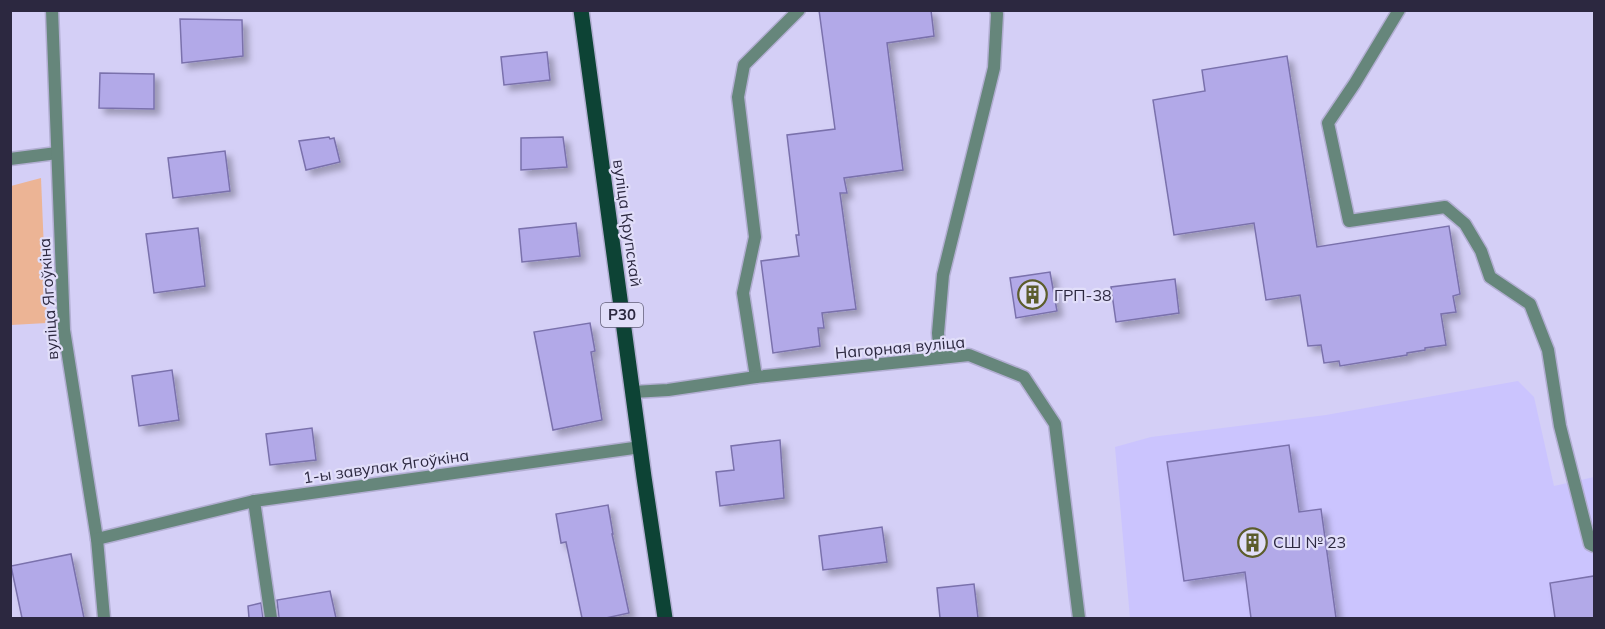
<svg xmlns="http://www.w3.org/2000/svg" width="1605" height="629" viewBox="0 0 1605 629" font-family="Mulish,sans-serif">
<style>
.built{fill:#cbc4fe}
.green{fill:#ecb495}
.building{fill:#b2a9e8;stroke:#7a71ac;stroke-width:1.5;filter:url(#shadow)}
.lines{fill:none;stroke-linecap:round;stroke-linejoin:round}
.lane-casing{stroke:#b2aed2;stroke-width:15}
.street-casing{stroke:#b2aed2;stroke-width:15}
.primary-casing{stroke:#b2aed2;stroke-width:18}
.lane{stroke:#66867b;stroke-width:12}
.street{stroke:#66867b;stroke-width:12}
.primary{stroke:#0d4335;stroke-width:15}
.labels{text-anchor:middle;stroke-width:4.5;stroke-linejoin:round;paint-order:stroke}
.shield{fill:#e1def9;stroke:#625f78;stroke-width:1.5}
.shield-label{font-size:15px;font-weight:bold;fill:#2c2840}
.street-label{font-size:16px;fill:#2c2840;stroke:#e1def9}
.poi-label{font-size:16px;fill:#2c2840;stroke:#e1def9;text-anchor:start}
</style>
<defs>
<filter id="shadow"><feDropShadow dx="5.5" dy="5.5" stdDeviation="3" flood-color="#0004"/></filter>
</defs>
<rect width="100%" height="100%" fill="#d4cff6"/>
<polygon class="built" points="1518,381 1534,397 1554,486 1594,477 1594,618 1130,618 1115,447 1151,437 1326,415"/>
<polygon class="green" points="41,178 47,323 11,325 11,186"/>
<g class="building">
<polygon points="819,10 931,10 934,36 887,43 903,170 844,178 847,193 840,193 856,309 822,313 824,328 818,328 820,346 773,353 761,261 799,256 796,235 799,235 787,135 835,129"/>
<polygon points="180,19 242,20 243,56 182,63"/>
<polygon points="547,52 550,80 504,85 501,57"/>
<polygon points="1287,56 1317,247 1449,226 1460,294 1453,296 1456,312 1441,314 1446,345 1425,348 1425,350 1407,353 1407,355 1340,366 1339,361 1324,363 1321,345 1308,346 1300,295 1266,300 1254,223 1174,235 1153,100 1205,91 1202,70"/>
<polygon points="100,73 154,74 154,109 99,108"/>
<polygon points="329,137 330,139 334,138 340,162 306,170 299,141"/>
<polygon points="563,137 567,167 521,170 521,138"/>
<polygon points="225,151 230,191 173,198 168,158"/>
<polygon points="576,223 580,256 522,262 519,229"/>
<polygon points="198,228 205,286 154,293 146,234"/>
<polygon points="1050,272 1057,311 1016,318 1010,278"/>
<polygon points="1175,279 1179,313 1116,322 1111,287"/>
<polygon points="590,323 595,351 591,352 602,420 553,430 534,332"/>
<polygon points="172,370 179,420 139,426 132,376"/>
<polygon points="312,428 316,460 270,465 266,434"/>
<polygon points="780,440 784,498 720,506 716,472 734,470 731,446"/>
<polygon points="1289,445 1299,512 1321,509 1336,618 1251,618 1245,572 1184,581 1167,462"/>
<polygon points="608,505 613,534 612,534 629,613 606,618 582,618 566,542 561,543 556,514"/>
<polygon points="882,527 887,562 823,570 819,536"/>
<polygon points="71,554 84,618 22,618 11,566"/>
<polygon points="1594,576 1594,618 1555,618 1550,583"/>
<polygon points="974,584 978,618 940,618 937,588"/>
<polygon points="330,591 336,618 279,618 277,600"/>
<polygon points="261,603 263,618 249,618 248,606"/>
</g>
<g class="lines">
<defs>
<g id="lane">
<polyline points="1399,10 1355,83 1328,123 1349,221 1445,207 1465,224 1481,251 1490,277 1530,304 1548,350 1560,426 1590,544 1594,546"/>
<polyline points="10,159 57,153"/>
<polyline points="940,358 938,333 943,275 994,68 997,14 996,10"/>
<polyline points="756,377 743,293 755,237 738,97 744,65 799,10"/>
</g>
<g id="street">
<polyline points="52,10 64,330 97,539 104,618"/>
<polyline points="633,392 668,390 756,377 969,355 1024,377 1055,424 1079,618"/>
<polyline points="97,539 254,501"/>
<polyline points="271,618 254,501 641,447"/>
</g>
<polyline id="primary" points="581,10 644,477 665,618"/>
</defs>
<use href="#lane" class="lane-casing"/>
<use href="#street" class="street-casing"/>
<use href="#primary" class="primary-casing"/>
<use href="#lane" class="lane"/>
<use href="#street" class="street"/>
<use href="#primary" class="primary"/>
</g>
<defs>
<symbol id="building-ring" viewBox="-11 -11 22 22"><circle r="9.5" fill="#e1def9" stroke="#5c5d2b" stroke-width="1.5"/><path d="M-4-6H4V6H1V3H-1V6H-4ZM-2.5-4.3h1.7v1.8h-1.7ZM.8-4.3h1.7v1.8H.8ZM-2.5-1h1.7V.8h-1.7ZM.8-1h1.7V.8H.8Z" fill="#5c5d2b"/></symbol>
</defs>
<g fill-rule="evenodd">
<use href="#building-ring" x="1016" y="278" width="33" height="33"/>
<use href="#building-ring" x="1236" y="526" width="33" height="33"/>
</g>
<g class="labels">
<rect class="shield" x="601" y="303" width="42" height="24" rx="4.5"/>
<g class="shield-label">
<text x="622" y="320">Р30</text>
</g>
<g class="street-label">
<text transform="translate(628 223) rotate(82)" y="6">вуліца Крупскай</text>
<text transform="translate(48 299) rotate(-94)" y="6">вуліца Ягоўкіна</text>
<text transform="translate(900 347) rotate(-5)" y="6">Нагорная вуліца</text>
<text transform="translate(386 466) rotate(-8)" y="6">1-ы завулак Ягоўкіна</text>
</g>
<g class="poi-label">
<text x="1054" y="301">ГРП-38</text>
<text x="1273" y="548">СШ № 23</text>
</g>
</g>
<rect width="1605" height="629" fill="none" stroke="#2c2840" stroke-width="24"/>
</svg>
